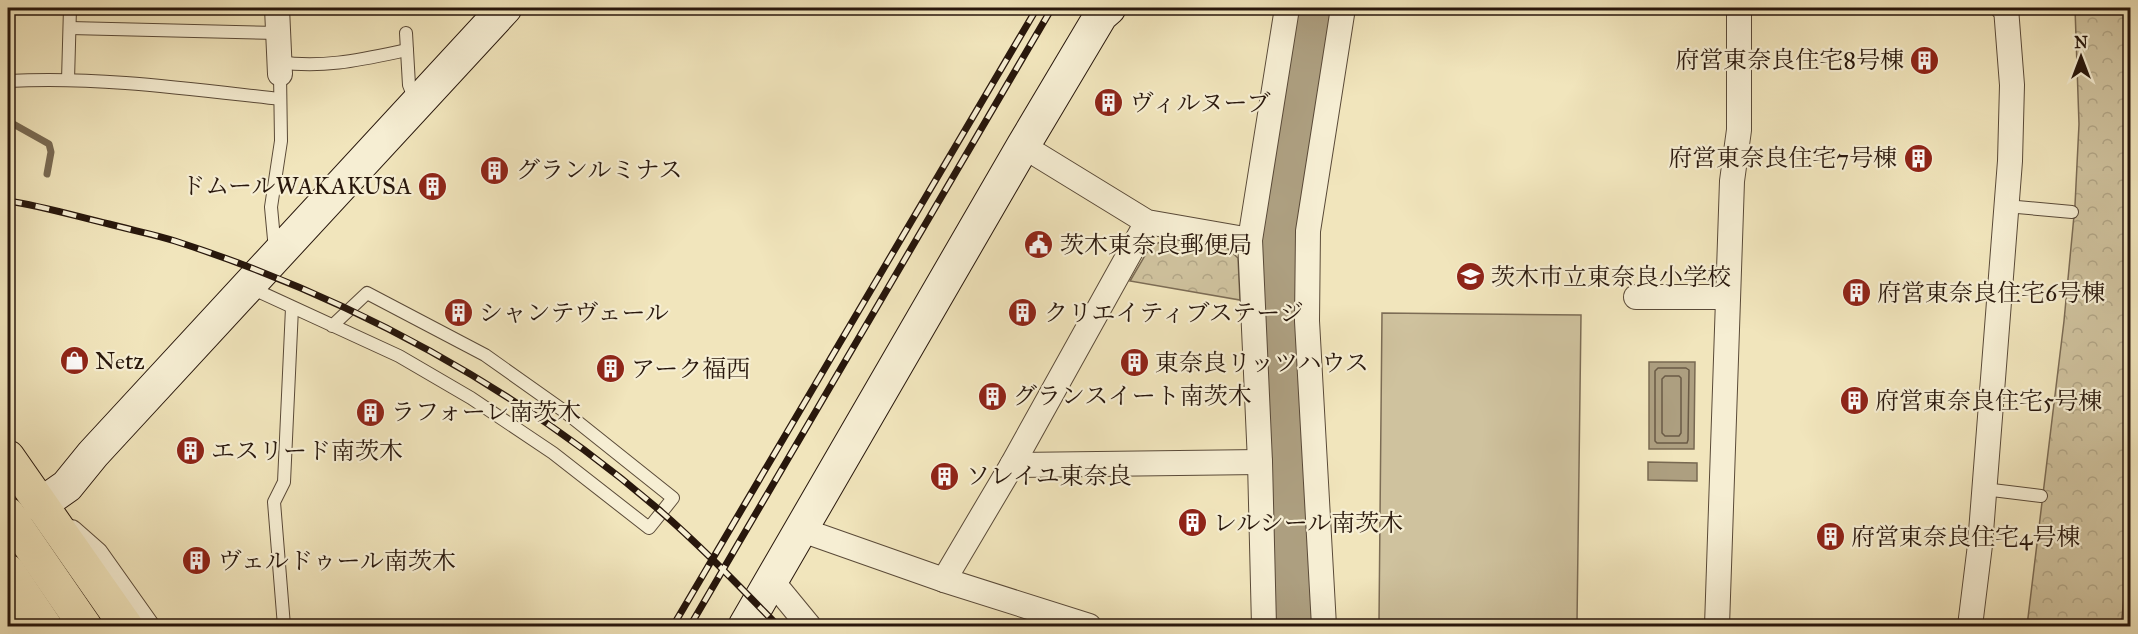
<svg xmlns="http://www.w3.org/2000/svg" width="2138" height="634" viewBox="0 0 2138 634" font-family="'IM FELL Great Primer','Noto Serif JP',serif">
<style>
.green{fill:#cfc29e;stroke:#7c6c55;stroke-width:1.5}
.park{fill:url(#park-crowns);stroke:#7c6c55;stroke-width:1.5}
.water{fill:#ad9f80;stroke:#786952;stroke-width:1.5}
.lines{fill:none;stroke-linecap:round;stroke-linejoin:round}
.shore{stroke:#6a5b46;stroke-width:1.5}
.stream{stroke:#786952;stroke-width:7}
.river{stroke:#ad9f80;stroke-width:40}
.lane-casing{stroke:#5a4a38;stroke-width:14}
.street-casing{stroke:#5a4a38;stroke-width:26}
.secondary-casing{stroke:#28170c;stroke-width:35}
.primary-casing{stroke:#28170c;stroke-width:35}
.highway-casing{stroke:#28170c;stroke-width:35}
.lane{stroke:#f6eed3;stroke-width:12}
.street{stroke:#f6eed3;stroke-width:24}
.secondary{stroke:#f6eed3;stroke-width:33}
.primary{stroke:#f1e5bc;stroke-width:33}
.highway{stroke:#f1e5bc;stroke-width:33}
.rail-casing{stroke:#28170c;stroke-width:7}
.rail{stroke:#f6eed3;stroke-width:4.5;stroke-dasharray:14;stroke-linecap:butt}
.labels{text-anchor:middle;stroke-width:4.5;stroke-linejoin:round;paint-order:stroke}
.poi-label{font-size:24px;fill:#28170c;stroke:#f6eed3;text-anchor:start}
</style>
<defs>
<pattern id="park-crowns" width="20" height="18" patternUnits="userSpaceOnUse" patternTransform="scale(1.5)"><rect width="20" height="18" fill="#cfc29e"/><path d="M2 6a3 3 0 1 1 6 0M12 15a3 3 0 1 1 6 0" fill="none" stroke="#b2a687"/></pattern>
</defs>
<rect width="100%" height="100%" fill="#f1e5bc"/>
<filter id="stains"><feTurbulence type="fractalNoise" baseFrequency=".00333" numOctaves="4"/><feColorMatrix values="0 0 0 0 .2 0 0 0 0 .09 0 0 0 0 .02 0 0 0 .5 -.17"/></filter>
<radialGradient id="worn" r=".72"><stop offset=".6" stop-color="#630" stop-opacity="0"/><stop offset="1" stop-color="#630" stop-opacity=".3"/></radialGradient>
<polygon class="green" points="1382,313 1581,315 1577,623 1379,621"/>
<g class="park">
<polygon points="2075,8 2130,8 2130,541 2121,626 2027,626 2064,321 2075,205 2079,124"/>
<polygon points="1168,238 1225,246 1238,258 1240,300 1130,281 1150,247"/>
</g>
<g class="water">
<polygon points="1649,362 1695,362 1694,449 1649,449"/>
<polygon points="1648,462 1697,463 1697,481 1648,480"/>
</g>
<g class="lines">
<g class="shore">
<polygon points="1658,368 1686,368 1689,370 1688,440 1687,443 1657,443 1655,441 1655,371"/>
<polygon points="1665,376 1679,376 1681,378 1681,433 1679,436 1665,436 1662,433 1662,379"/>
</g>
<polyline class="stream" points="8,121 49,144 51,152 47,174"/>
<polyline class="river" points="1294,626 1279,320 1278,238 1314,8"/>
<defs>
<g id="lane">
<polyline points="70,28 278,33"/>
<polyline points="406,33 409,85 415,100"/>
<path d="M279,62C323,69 364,59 407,50"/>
<polyline points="68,80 70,8"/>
<path d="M8,81C98,76 190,89 280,99"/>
<polyline points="2006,206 2072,212"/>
<polyline points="275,250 271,207 281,141 280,74"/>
<polyline points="249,287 399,356 471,398 553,453 649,528 673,498 564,411 485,355 367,293 332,326"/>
<polyline points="1984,489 2041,496"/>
<polyline points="284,626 274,502 284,482 292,308"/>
</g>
<g id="street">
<polyline points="277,8 280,74"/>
<polyline points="1023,146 1147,222 1250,240"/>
<polyline points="1636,297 1728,297"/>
<polyline points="1012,465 1260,462"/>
<polyline points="802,530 944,580 1089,626"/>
<polyline points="71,532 96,554 147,626"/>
<polyline points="944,580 1012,465 1147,222"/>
<polyline points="772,581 809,626"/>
<polyline points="1264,626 1260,462 1250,240 1287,8"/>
<polyline points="1324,626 1307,321 1308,231 1343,8"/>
<polyline points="1717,626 1732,181 1739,130 1739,8"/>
<polyline points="1970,626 1980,545 2010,161 2012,85 2006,8 2003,8"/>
</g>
<g id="secondary">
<polyline points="40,505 67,486 93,454 505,8"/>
<polyline points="745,626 1023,146 1101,15 1109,8"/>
</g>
<g id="primary">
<polyline points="8,457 126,626"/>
<polyline points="8,624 9,626"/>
</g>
<g id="highway">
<polyline points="8,514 85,626"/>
<polyline points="8,571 45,626"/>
</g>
</defs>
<use href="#lane" class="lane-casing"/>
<use href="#street" class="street-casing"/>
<use href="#secondary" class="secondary-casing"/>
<use href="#primary" class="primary-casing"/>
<use href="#highway" class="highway-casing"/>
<use href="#lane" class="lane"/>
<use href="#street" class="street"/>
<use href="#secondary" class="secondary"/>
<use href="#primary" class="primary"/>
<use href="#highway" class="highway"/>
<defs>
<g id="rail">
<path d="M8,201C42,206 75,216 109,224C131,230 153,234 175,241C352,298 517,388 658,509C701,546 739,586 778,626"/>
<polyline points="673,626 1037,8"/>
<polyline points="690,626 1052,8"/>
</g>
</defs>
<use href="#rail" class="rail-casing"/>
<use href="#rail" class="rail"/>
</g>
<defs>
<symbol id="building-disc" viewBox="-11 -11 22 22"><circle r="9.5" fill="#8f2418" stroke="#f6eed3"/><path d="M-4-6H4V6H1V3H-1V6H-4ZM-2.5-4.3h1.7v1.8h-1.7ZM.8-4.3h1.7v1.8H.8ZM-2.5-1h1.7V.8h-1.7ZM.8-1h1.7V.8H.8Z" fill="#fff"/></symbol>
<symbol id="civic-disc" viewBox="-11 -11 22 22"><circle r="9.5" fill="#8f2418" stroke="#f6eed3"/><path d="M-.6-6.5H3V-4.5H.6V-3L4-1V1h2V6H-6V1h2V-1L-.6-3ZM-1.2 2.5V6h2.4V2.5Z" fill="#fff"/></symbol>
<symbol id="school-disc" viewBox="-11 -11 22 22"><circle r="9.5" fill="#8f2418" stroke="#f6eed3"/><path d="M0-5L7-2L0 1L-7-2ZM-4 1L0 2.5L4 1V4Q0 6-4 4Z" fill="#fff"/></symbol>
<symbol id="shop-disc" viewBox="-11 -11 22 22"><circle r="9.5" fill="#8f2418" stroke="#f6eed3"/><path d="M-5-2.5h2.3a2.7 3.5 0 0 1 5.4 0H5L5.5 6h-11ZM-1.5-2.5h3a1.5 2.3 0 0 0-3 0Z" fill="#fff"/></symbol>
</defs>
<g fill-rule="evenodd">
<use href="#building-disc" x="1908" y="44" width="33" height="33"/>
<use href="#building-disc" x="1092" y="86" width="33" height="33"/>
<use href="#building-disc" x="1902" y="142" width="33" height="33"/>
<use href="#building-disc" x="478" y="154" width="33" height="33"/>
<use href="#building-disc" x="416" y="170" width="33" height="33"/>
<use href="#civic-disc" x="1022" y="228" width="33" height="33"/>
<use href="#school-disc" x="1454" y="260" width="33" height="33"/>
<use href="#building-disc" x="1840" y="276" width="33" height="33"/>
<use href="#building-disc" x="442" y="296" width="33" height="33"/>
<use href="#building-disc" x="1006" y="296" width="33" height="33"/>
<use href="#shop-disc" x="58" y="344" width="33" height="33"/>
<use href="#building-disc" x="1118" y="346" width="33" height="33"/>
<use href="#building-disc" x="594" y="352" width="33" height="33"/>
<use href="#building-disc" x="976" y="380" width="33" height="33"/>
<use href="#building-disc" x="1838" y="384" width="33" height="33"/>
<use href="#building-disc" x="354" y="396" width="33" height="33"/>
<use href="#building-disc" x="174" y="434" width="33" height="33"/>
<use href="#building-disc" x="928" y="460" width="33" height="33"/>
<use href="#building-disc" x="1176" y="506" width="33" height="33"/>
<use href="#building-disc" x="1814" y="520" width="33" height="33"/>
<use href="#building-disc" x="180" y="544" width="33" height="33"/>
</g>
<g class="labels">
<g class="poi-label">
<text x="1904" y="68" text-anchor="end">府営東奈良住宅8号棟</text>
<text x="1130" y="111">ヴィルヌーブ</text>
<text x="1897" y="166" text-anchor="end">府営東奈良住宅7号棟</text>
<text x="516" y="178">グランルミナス</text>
<text x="412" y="194" text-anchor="end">ドムールWAKAKUSA</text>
<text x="1060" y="253">茨木東奈良郵便局</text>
<text x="1491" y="285">茨木市立東奈良小学校</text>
<text x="1877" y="301">府営東奈良住宅6号棟</text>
<text x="479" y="321">シャンテヴェール</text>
<text x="1044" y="321">クリエイティブステージ</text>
<text x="95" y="369">Netz</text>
<text x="1155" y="371">東奈良リッツハウス</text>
<text x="631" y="377">アーク福西</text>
<text x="1013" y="404">グランスイート南茨木</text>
<text x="1875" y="409">府営東奈良住宅5号棟</text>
<text x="391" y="420">ラフォーレ南茨木</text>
<text x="211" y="459">エスリード南茨木</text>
<text x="966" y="484">ソレイユ東奈良</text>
<text x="1213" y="531">レルシール南茨木</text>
<text x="1851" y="545">府営東奈良住宅4号棟</text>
<text x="218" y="569">ヴェルドゥール南茨木</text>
</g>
</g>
<rect width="2138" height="634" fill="none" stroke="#f1e5bc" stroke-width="30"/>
<rect x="9" y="9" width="2120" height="616" fill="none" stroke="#28170c" stroke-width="3"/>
<rect x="15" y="15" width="2108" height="604" fill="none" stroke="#28170c" stroke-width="1.5"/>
<g transform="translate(2081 57)" stroke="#f6eed3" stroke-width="4.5" paint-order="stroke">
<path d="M0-4.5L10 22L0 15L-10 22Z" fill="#28170c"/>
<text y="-9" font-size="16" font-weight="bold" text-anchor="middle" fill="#28170c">N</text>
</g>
<rect width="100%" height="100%" filter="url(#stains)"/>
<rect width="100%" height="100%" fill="url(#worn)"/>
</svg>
